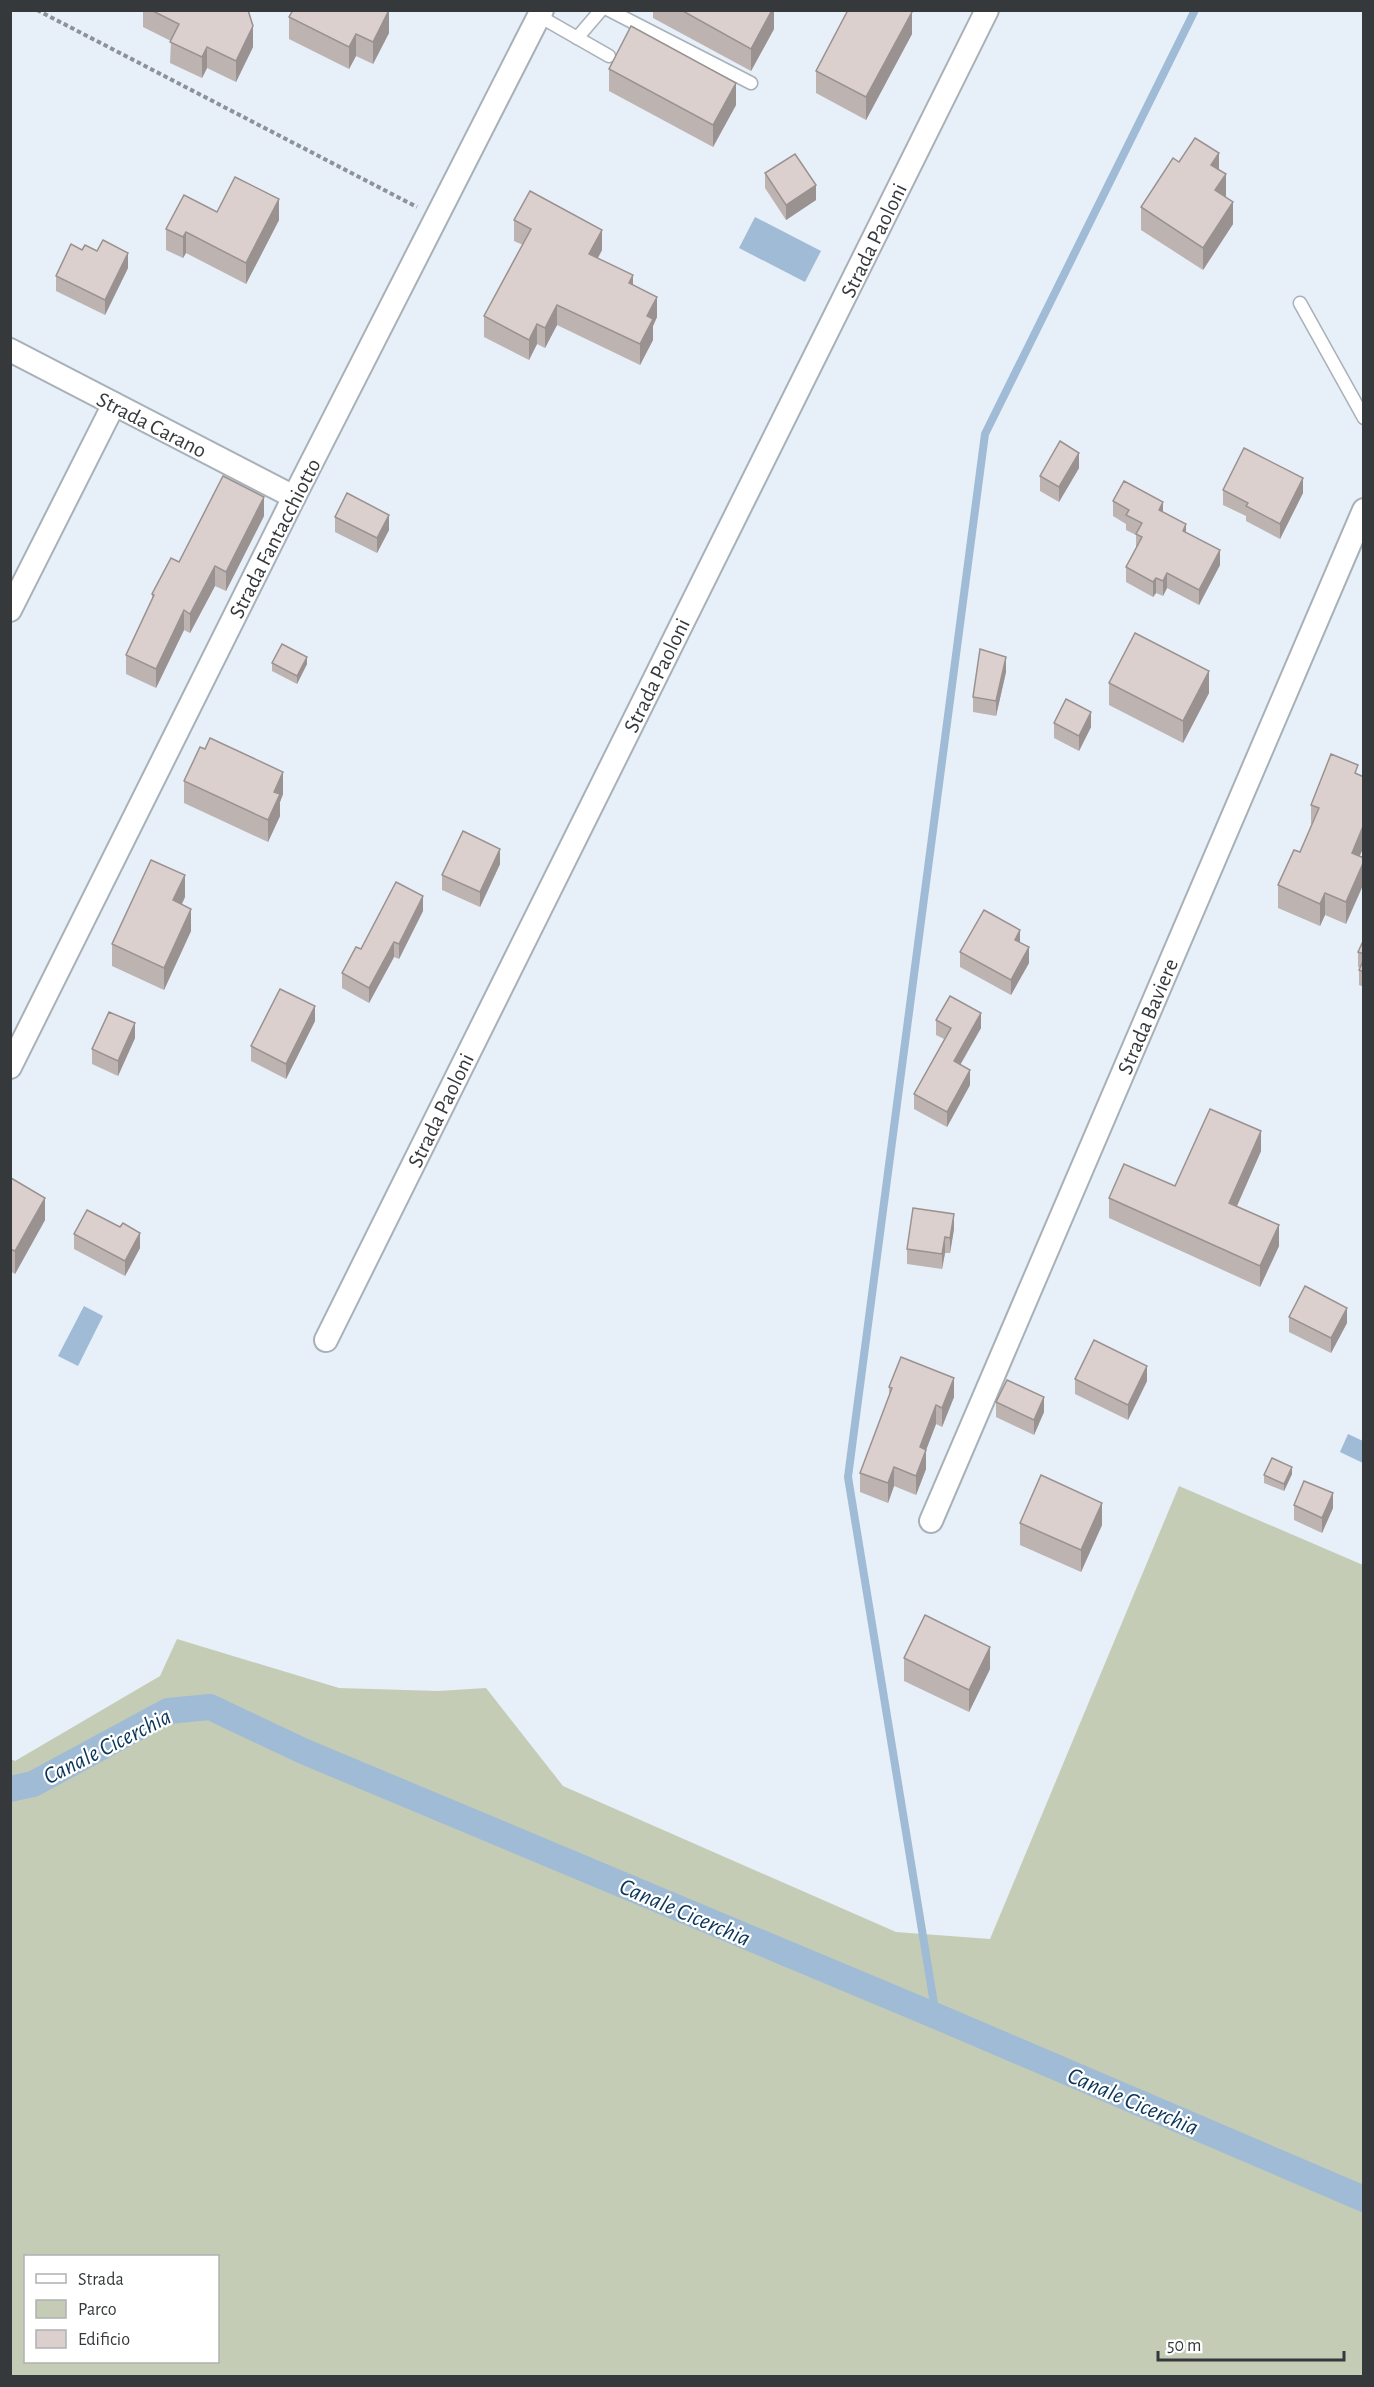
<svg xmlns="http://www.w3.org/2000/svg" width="1374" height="2387" viewBox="0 0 1374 2387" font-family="'Alegreya Sans',sans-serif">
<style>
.green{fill:#c5ccb6;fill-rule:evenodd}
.water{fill:#a0bbd5}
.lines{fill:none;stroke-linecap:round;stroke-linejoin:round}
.stream{stroke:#a0bbd5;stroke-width:8}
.canal{stroke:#a0bbd5;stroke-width:26}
.lane-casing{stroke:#a8b0b8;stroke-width:15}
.street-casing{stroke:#a8b0b8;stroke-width:26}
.path{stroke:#8c9298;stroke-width:4;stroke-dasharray:4.5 3;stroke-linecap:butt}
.lane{stroke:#fff;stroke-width:12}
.street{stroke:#fff;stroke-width:22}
.wall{fill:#bdb3b1}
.shaded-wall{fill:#9a9290}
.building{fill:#dcd0ce;stroke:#9a9290;stroke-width:1.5}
.labels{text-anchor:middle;stroke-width:4.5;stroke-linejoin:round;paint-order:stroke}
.street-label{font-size:22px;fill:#36393c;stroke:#fff}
.water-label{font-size:24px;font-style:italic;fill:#0a3659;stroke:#fff}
</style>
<rect width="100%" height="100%" fill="#e7eff8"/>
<path class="green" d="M1179,1486L1363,1565V2376H11V1759L15,1761L160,1676L177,1639L339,1688L438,1691L486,1688L563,1786L896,1932L990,1939ZM26,2256H218V2362H26Z"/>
<g class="water">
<polygon points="755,217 821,251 805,282 739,248"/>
<polygon points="84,1306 103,1316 78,1366 58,1356"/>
<polygon points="1348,1434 1363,1441 1363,1463 1340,1452"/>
</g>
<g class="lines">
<polyline class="stream" points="936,2016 848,1477 985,434 1195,10"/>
<polyline class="canal" points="10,1789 33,1784 168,1711 210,1707 303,1751 936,2016 1364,2199"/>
<defs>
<g id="lane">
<polyline points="609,10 751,83"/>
<polyline points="539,16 609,56"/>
<polyline points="577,38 601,10"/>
<polyline points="1300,303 1364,418"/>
</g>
<g id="street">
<polyline points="10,350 294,497"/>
<polyline points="10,610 114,404"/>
<polyline points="10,1067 294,497 542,10"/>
<polyline points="326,1340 987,10"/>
<polyline points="931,1521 1364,510"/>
</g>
</defs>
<use href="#lane" class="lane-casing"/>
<use href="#street" class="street-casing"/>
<polyline class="path" points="37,10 417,207"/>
<use href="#lane" class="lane"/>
<use href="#street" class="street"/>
</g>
<g class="wall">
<polygon points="143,10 248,10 253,47 236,82 207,68 202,78 170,63 171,41 143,27"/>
<polygon points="653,10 774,10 774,29 751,71 653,18"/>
<polygon points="289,17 389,33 373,64 356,56 349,69 289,39"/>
<polygon points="912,34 866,120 816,93 816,71"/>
<polygon points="609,69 736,105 713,147 609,91"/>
<polygon points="1179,162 1219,169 1233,224 1203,270 1141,230 1141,207"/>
<polygon points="765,173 816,200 786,220 765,188"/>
<polygon points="217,212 279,220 246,284 186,253 183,258 166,250 166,229"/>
<polygon points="514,220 602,250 598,258 633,285 657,317 653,326 653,340 640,365 557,325 545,348 537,344 529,360 484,337 484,316 523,245 514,241"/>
<polygon points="82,250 128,268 105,315 56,291 56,276"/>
<polygon points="1079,468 1059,502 1040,491 1040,476"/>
<polygon points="1223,490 1303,493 1280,539 1246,521 1246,516 1223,505"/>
<polygon points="1113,501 1163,512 1220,565 1199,605 1167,588 1163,596 1156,593 1153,597 1126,582 1126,567 1136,549 1136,535 1126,530 1126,524 1113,516"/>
<polygon points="264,516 226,591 215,586 190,633 184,630 156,688 126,674 126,655 152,599 152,594 179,562"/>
<polygon points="335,517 389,530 377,553 335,532"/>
<polygon points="272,663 307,664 297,684 272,671"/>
<polygon points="1006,672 996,716 973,712 973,697"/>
<polygon points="1109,683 1209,693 1183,743 1109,705"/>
<polygon points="1054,723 1091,727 1079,751 1054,738"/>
<polygon points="1358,775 1364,777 1364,846 1359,856 1346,924 1325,915 1320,926 1278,908 1278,885 1300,852 1311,827 1311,805"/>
<polygon points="184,781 283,794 280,802 280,816 268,842 184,803"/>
<polygon points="500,864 480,907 442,890 442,875"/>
<polygon points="185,897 182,904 191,931 164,990 112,966 112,944"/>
<polygon points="423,911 399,959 394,957 369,1003 342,988 342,973 361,949"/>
<polygon points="1364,939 1364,987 1359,985 1359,970 1360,968 1358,967 1358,952"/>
<polygon points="1020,943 1029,963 1011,995 960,967 960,952"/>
<polygon points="936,1020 981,1028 960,1064 970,1085 947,1127 914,1109 914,1094 944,1039 936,1035"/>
<polygon points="315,1021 286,1079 251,1061 251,1046"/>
<polygon points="135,1038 118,1076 92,1064 92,1049"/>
<polygon points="1261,1151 1237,1206 1279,1246 1260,1287 1109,1218 1109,1198 1175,1186"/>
<polygon points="11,1178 45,1220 15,1274 10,1271"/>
<polygon points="954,1229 950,1253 945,1253 942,1269 907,1264 907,1249"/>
<polygon points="74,1234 140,1248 125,1276 74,1249"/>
<polygon points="1289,1317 1347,1323 1331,1353 1289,1332"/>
<polygon points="1075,1379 1147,1381 1128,1420 1075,1394"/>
<polygon points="889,1387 954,1397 942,1427 936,1424 926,1450 926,1469 916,1495 894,1486 888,1503 860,1492 860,1473 889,1396"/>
<polygon points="996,1402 1044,1412 1034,1435 996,1417"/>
<polygon points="1292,1474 1284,1491 1264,1483 1264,1475"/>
<polygon points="1294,1505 1333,1508 1322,1533 1294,1520"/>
<polygon points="1020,1523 1102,1525 1081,1572 1020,1545"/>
<polygon points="904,1658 990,1669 969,1712 904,1681"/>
</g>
<g class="shaded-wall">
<polygon points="389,10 389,33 373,64 373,42"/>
<polygon points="772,10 774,10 774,29 751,71 751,49"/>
<polygon points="912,12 912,34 866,120 866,97"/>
<polygon points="253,26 253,47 236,82 236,61"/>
<polygon points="356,34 356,56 349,69 349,47"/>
<polygon points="207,47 207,68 202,78 202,57"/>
<polygon points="736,83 736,105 713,147 713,125"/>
<polygon points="1219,153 1219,176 1211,165"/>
<polygon points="1226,174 1226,196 1215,212 1215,190"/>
<polygon points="816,185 816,200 786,220 786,205"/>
<polygon points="279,199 279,220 246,284 246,263"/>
<polygon points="1233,202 1233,224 1203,270 1203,248"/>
<polygon points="602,230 602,250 589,274 589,254"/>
<polygon points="186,232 186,253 183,258 183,237"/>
<polygon points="128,253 128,268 105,315 105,300"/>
<polygon points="633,275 633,296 629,283"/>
<polygon points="657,297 657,317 653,326 653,340 640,365 640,344 647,316"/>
<polygon points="557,305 557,325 545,348 545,328"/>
<polygon points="537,324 537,344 529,360 529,340"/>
<polygon points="1079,453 1079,468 1059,502 1059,487"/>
<polygon points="1303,478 1303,493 1280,539 1280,524"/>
<polygon points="264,497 264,516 226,591 226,572"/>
<polygon points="1163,502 1163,517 1159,510"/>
<polygon points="389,515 389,530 377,553 377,538"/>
<polygon points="1186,524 1186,539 1183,531"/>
<polygon points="1220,550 1220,565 1199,605 1199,590"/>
<polygon points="215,566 215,586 190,633 190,614"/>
<polygon points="1167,573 1167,588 1163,596 1163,581"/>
<polygon points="1156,578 1156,593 1153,597 1153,582"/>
<polygon points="184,610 184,630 156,688 156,669"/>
<polygon points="307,657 307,664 297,684 297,676"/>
<polygon points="1006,657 1006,672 996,716 996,701"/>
<polygon points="1209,671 1209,693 1183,743 1183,721"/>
<polygon points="1091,712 1091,727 1079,751 1079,736"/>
<polygon points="283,772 283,794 280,802 280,816 268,842 268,820 274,792"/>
<polygon points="1364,824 1364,846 1352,875 1352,853"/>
<polygon points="500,849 500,864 480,907 480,892"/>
<polygon points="1364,861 1364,883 1346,924 1346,902"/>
<polygon points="185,875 185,897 173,923 173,900"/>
<polygon points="1325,893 1325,915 1320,926 1320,904"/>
<polygon points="423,896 423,911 399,959 399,944"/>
<polygon points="191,909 191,931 164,990 164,968"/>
<polygon points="1020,930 1020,945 1015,940"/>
<polygon points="394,942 394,957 369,1003 369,988"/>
<polygon points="1029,947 1029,963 1011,995 1011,980"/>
<polygon points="315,1006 315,1021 286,1079 286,1064"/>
<polygon points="981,1013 981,1028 954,1076 954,1061"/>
<polygon points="135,1023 135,1038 118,1076 118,1061"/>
<polygon points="970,1070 970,1085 947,1127 947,1112"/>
<polygon points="1261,1131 1261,1151 1229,1224 1229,1203"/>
<polygon points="45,1198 45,1220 15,1274 15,1251"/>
<polygon points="954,1214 954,1229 950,1253 950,1238"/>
<polygon points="1279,1225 1279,1246 1260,1287 1260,1266"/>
<polygon points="140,1233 140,1248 125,1276 125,1261"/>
<polygon points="945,1237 945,1253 942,1269 942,1254"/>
<polygon points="1347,1308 1347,1323 1331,1353 1331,1338"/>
<polygon points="1147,1366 1147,1381 1128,1420 1128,1405"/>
<polygon points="954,1378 954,1397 942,1427 942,1408"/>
<polygon points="1044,1397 1044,1412 1034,1435 1034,1420"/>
<polygon points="936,1405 936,1424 920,1466 920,1447"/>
<polygon points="926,1450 926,1469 916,1495 916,1476"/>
<polygon points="894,1467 894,1486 888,1503 888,1483"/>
<polygon points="1292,1467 1292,1474 1284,1491 1284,1484"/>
<polygon points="1333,1493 1333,1508 1322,1533 1322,1518"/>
<polygon points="1102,1503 1102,1525 1081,1572 1081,1550"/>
<polygon points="990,1647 990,1669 969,1712 969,1690"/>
</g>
<g class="building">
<polygon points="151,10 248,10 253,26 236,61 207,47 202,57 170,42 179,24"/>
<polygon points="293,10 389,10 373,42 356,34 349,47 289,17"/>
<polygon points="681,10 772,10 751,49"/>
<polygon points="848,10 909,10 912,12 866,97 816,71"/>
<polygon points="631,26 736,83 713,125 609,69"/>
<polygon points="1195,138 1219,153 1211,165 1226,174 1215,190 1233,202 1203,248 1141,207 1173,158 1179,162"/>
<polygon points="795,154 816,185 786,205 765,173"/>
<polygon points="235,177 279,199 246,263 186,232 183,237 166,229 184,195 217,212"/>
<polygon points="530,191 602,230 589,254 633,275 629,283 657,297 647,316 653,319 640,344 557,305 545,328 537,324 529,340 484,316 531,229 514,220"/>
<polygon points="103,240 128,253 105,300 56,276 71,244 82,250 85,245 97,251"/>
<polygon points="1060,441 1079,453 1059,487 1040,476"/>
<polygon points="1244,448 1303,478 1280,524 1246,506 1248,503 1223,490"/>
<polygon points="223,476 264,497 226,572 215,566 190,614 184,610 156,669 126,655 154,595 152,594 171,558 179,562"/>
<polygon points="1124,481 1163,502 1159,510 1186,524 1183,531 1220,550 1199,590 1167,573 1163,581 1156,578 1153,582 1126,567 1142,537 1136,534 1142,523 1126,515 1129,510 1113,501"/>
<polygon points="347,493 389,515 377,538 335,517"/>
<polygon points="1135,633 1209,671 1183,721 1109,683"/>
<polygon points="282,644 307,657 297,676 272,663"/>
<polygon points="980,649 1006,657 996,701 973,697"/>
<polygon points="1066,699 1091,712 1079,736 1054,723"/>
<polygon points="210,738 283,772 274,792 280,794 268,820 184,781 200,747 205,749"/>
<polygon points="1331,754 1358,765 1355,773 1364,777 1364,824 1352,853 1364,858 1364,861 1346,902 1325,893 1320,904 1278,885 1294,850 1300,852 1319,808 1311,805"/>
<polygon points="463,831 500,849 480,892 442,875"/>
<polygon points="151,860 185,875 173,900 191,909 164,968 112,944"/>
<polygon points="396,882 423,896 399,944 394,942 369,988 342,973 356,947 361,949"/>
<polygon points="984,910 1020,930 1015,940 1029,947 1011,980 960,952"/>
<polygon points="1364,939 1364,954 1358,952"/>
<polygon points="1364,959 1364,972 1359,970"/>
<polygon points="280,989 315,1006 286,1064 251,1046"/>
<polygon points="950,996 981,1013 954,1061 970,1070 947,1112 914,1094 951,1028 936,1020"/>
<polygon points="109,1012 135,1023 118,1061 92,1049"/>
<polygon points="1210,1109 1261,1131 1229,1203 1279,1225 1260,1266 1109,1198 1124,1164 1175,1186"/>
<polygon points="11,1178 45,1198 15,1251 10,1249"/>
<polygon points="913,1208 954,1214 950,1238 945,1237 942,1254 907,1249"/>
<polygon points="87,1210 120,1227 123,1223 140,1233 125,1261 74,1234"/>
<polygon points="1305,1286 1347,1308 1331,1338 1289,1317"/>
<polygon points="1094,1340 1147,1366 1128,1405 1075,1379"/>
<polygon points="901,1357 954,1378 942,1408 936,1405 920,1447 926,1450 916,1476 894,1467 888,1483 860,1473 892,1388 889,1387"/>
<polygon points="1007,1380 1044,1397 1034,1420 996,1402"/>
<polygon points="1272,1458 1292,1467 1284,1484 1264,1475"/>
<polygon points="1041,1475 1102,1503 1081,1550 1020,1523"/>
<polygon points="1304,1481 1333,1493 1322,1518 1294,1505"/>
<polygon points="925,1615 990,1647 969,1690 904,1658"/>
</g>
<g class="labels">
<g class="street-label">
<text transform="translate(873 240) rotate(-64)" y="8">Strada Paoloni</text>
<text transform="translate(152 424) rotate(27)" y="8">Strada Carano</text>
<text transform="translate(274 538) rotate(-63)" y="8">Strada Fantacchiotto</text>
<text transform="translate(656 675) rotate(-64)" y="8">Strada Paoloni</text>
<text transform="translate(1147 1016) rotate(-67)" y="8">Strada Baviere</text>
<text transform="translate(440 1110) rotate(-64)" y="8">Strada Paoloni</text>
</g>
<g class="water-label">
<text transform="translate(107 1746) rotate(-27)" y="8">Canale Cicerchia</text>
<text transform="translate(685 1912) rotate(23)" y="8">Canale Cicerchia</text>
<text transform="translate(1133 2101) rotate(23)" y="8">Canale Cicerchia</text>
</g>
</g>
<rect width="1374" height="2387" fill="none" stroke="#36393c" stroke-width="24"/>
<rect x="24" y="2255" width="195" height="108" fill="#ffffff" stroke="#afb0b1" stroke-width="1.5"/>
<rect x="36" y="2274" width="30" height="9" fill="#ffffff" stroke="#afb0b1" stroke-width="1.5"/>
<text x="78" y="2285" font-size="18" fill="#36393c">Strada</text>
<rect x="36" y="2300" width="30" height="18" fill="#c5ccb6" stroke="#afb0b1" stroke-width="1.5"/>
<text x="78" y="2315" font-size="18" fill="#36393c">Parco</text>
<rect x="36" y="2330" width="30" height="18" fill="#dcd0ce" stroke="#afb0b1" stroke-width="1.5"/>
<text x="78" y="2345" font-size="18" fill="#36393c">Edificio</text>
<path d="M1158 2351v9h186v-9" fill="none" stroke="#36393c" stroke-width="3"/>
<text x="1167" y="2351" font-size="18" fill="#36393c" stroke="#ffffff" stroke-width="4.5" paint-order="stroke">50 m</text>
</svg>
